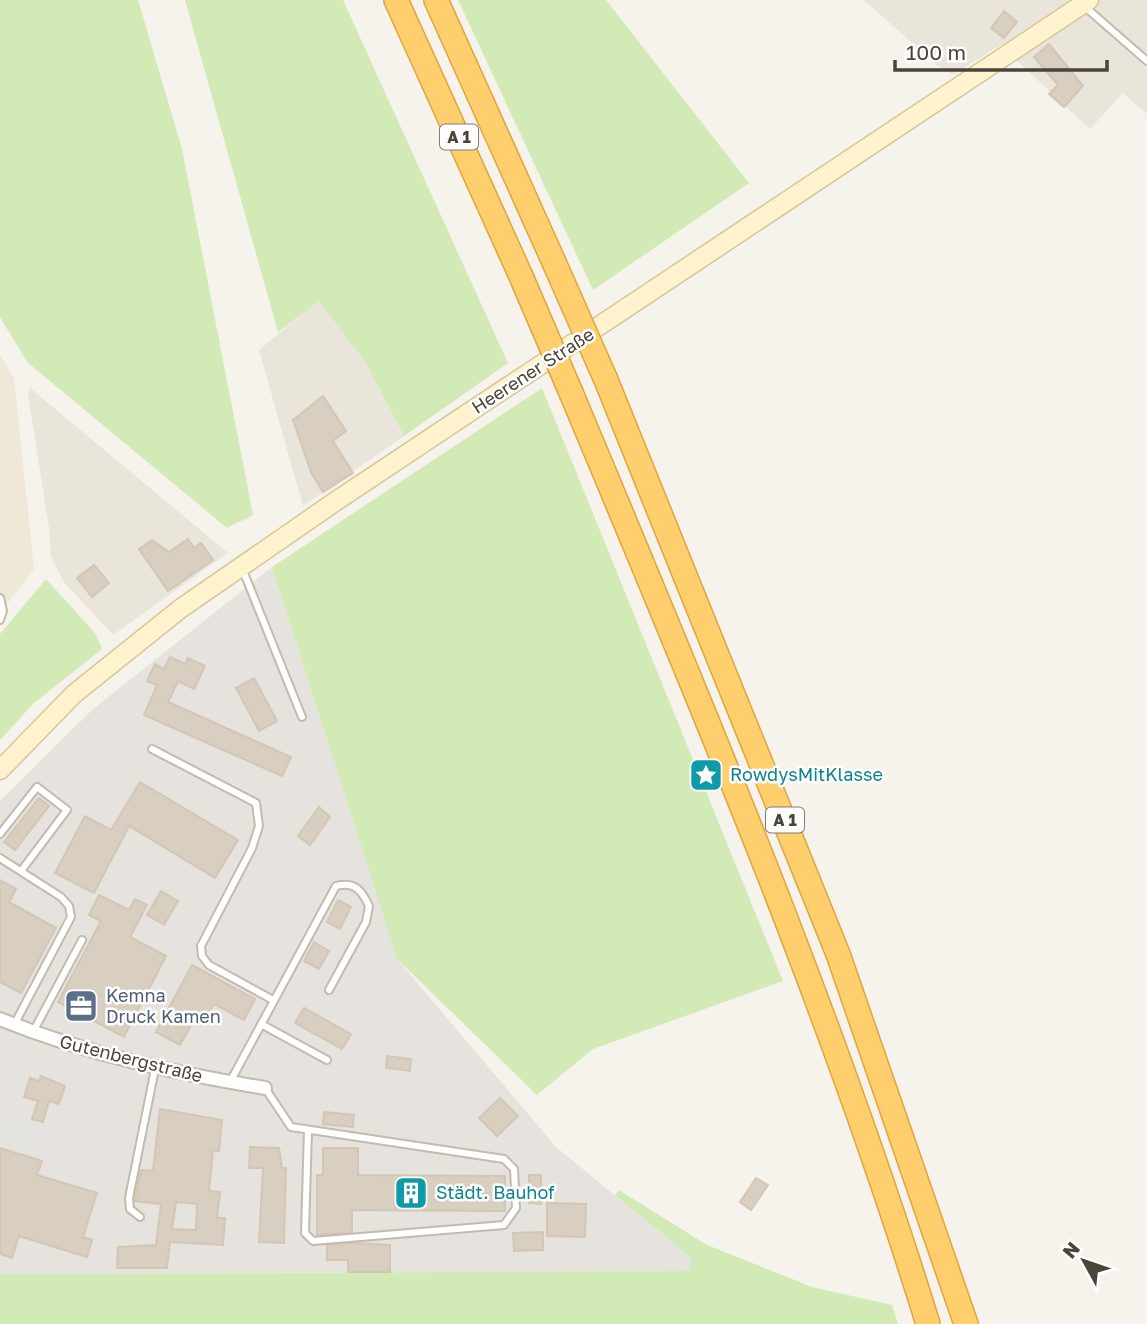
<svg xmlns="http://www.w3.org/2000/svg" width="1147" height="1324" viewBox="0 0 1147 1324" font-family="'Golos Text',sans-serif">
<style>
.residential{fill:#eae5da}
.industrial{fill:#e6e2dd}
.education{fill:#efe8d6}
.green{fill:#d2eab5}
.parking{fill:#e5e3e0}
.building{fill:#d8cfc1;stroke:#d3c7b4;stroke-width:2;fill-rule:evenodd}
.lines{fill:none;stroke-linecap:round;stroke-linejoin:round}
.service-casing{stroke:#c2bbae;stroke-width:10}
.minor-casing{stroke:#c2bbae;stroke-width:16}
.secondary-casing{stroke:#d6c79b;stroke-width:21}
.motorway-casing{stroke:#e0a43c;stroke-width:26}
.service{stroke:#fff;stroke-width:6}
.minor{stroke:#fff;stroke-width:12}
.secondary{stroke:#fff3cd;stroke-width:18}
.motorway{stroke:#ffcf6e;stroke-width:23}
.motorway-bridge-casing{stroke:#e0a43c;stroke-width:26;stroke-linecap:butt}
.motorway-bridge{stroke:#ffcf6e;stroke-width:23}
.labels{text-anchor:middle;stroke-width:5;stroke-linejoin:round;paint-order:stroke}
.shield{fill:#fff;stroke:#817c74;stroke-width:2}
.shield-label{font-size:16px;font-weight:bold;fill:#4b4439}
.street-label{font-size:18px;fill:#4b4439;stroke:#fff}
.culture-label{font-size:18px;fill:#0d838f;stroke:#fff;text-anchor:start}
.service-label{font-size:18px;fill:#4e5e75;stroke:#fff;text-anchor:start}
</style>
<rect width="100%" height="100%" fill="#f6f3ec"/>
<g class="residential">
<polygon points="864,0 1147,0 1147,114 1123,93 1090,129 1000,45 953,75 939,67"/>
<polygon points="319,300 366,363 404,436 303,506 259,350"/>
<polygon points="30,388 228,553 113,635 64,582 51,557 49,528 28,394"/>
</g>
<polygon class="industrial" points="272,567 397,959 556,1147 691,1258 690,1271 0,1274 0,801 93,709"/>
<polygon class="education" points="0,355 14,378 34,569 0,613"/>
<g class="green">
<polygon points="0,0 138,0 182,149 253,515 227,528 27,362 0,317"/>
<polygon points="185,0 343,0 508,363 404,436 366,363 319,301 278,332"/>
<polygon points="458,0 606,0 749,183 593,290"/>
<polygon points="542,388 783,981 593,1049 537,1095 397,959 272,567"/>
<polygon points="46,579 95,633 102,649 34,703 0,740 0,634"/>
<polygon points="619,1190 707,1245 812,1287 892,1305 898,1324 0,1324 0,1274 690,1271 691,1258 615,1195"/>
</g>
<polygon class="parking" points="0,1109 51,1128 42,1160 0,1148"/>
<g class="building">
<polygon points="1004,11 1017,22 1004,38 991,28"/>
<polygon points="1049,44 1083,86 1064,107 1049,94 1058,85 1034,57"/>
<polygon points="323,396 346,431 333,441 353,473 323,492 311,472 293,420"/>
<polygon points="188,539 194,548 201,543 213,560 168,591 139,549 152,540 169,552"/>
<polygon points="94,565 109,583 92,597 77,578"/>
<polygon points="170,657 185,664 188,658 205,666 194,689 178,681 168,702 291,757 282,776 144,715 157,685 147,681 155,664 164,669"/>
<polygon points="254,678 277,721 259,731 236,688"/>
<polygon points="140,782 238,840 215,878 129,826 94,893 55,873 85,816 111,830"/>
<polygon points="39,798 49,806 15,850 4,842"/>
<polygon points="319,807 330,817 310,845 298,836"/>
<polygon points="0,880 16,889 9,902 56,928 21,993 0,982"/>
<polygon points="161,891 178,901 164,925 147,915"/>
<polygon points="99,895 129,910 135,899 147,905 130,937 166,956 124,1037 58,1002 101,921 89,915"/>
<polygon points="338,900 351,907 340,929 327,922"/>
<polygon points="314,942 329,951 319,969 304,961"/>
<polygon points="192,965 255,999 244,1020 214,1004 206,1017 198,1013 180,1045 156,1032"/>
<polygon points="304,1008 351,1034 342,1049 295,1023"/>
<polygon points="387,1056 411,1059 410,1071 386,1068"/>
<polygon points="41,1076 65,1086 59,1104 49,1101 43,1122 32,1119 38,1101 24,1097 30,1078 39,1081"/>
<polygon points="500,1098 518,1116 497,1136 479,1118"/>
<path d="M160,1109L222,1120L219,1151L213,1150L209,1191L220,1192L217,1218H225L223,1245L170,1242L167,1268H117L118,1247L156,1245L161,1204L135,1201V1198L141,1170L153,1171ZM176,1202L197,1204L196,1230L172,1229Z"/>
<polygon points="324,1112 354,1115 353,1127 323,1124"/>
<polygon points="250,1147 279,1148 282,1168 286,1168 284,1243 259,1242 263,1168 249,1168"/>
<polygon points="0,1148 42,1161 37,1175 97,1193 83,1237 92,1240 87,1257 19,1236 12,1258 0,1254"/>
<polygon points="323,1148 358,1148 358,1175 505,1176 505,1211 352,1210 352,1232 317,1235 317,1175 323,1175"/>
<polygon points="529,1175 541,1175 541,1204 529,1203"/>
<polygon points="756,1178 768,1185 751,1210 740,1202"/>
<polygon points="547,1203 586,1204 585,1237 547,1236"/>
<polygon points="543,1232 543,1250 514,1251 513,1233"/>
<polygon points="352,1243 390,1245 390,1272 348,1272 348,1260 327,1260 327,1245"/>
</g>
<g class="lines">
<defs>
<g id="service">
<polyline points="1084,6 1147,61"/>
<polyline points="242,568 302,717"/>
<polyline points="0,598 3,611 0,620"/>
<polyline points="152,749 256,803 259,826 252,848 201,946 202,956 209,965 273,1000"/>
<polyline points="0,834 37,787 67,810 21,871"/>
<polyline points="0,858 61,897 69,906 71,917 14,1025"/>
<polyline points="261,1024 327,1060"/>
<polyline points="33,1032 82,940"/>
<path d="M230,1082L336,886C355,881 362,891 369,906L366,922L329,990"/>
<polyline points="265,1088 291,1127 504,1159 514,1169 516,1208 504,1225 313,1241 305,1233 308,1130"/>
<polyline points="140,1217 130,1209 129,1198 155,1069"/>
</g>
<path id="minor" d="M0,1019C86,1054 174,1073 265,1088"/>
<polyline id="secondary" points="0,770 74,694 180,609 336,501 1089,0"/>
<g id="motorway">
<polyline points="396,0 520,274"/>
<polyline points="436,0 553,260"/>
<polyline points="606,380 838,954 966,1324"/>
<path d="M572,395C700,701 830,1007 928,1324"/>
</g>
</defs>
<use href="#service" class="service-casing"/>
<use href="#minor" class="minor-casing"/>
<use href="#secondary" class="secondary-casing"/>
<use href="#motorway" class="motorway-casing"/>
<use href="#service" class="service"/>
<use href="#minor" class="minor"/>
<use href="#secondary" class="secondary"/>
<use href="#motorway" class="motorway"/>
<defs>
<g id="motorway-bridge">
<polyline points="553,260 606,380"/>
<polyline points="520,274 572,395"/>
</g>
</defs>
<use href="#motorway-bridge" class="motorway-bridge-casing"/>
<use href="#motorway-bridge" class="motorway-bridge"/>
</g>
<defs>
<symbol id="sight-square" viewBox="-11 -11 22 22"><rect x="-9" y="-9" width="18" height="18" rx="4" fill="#0f9aa8" stroke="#fff"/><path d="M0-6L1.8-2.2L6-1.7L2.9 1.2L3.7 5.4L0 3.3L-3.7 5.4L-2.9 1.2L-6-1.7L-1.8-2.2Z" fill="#fff"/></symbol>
<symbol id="office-square" viewBox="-11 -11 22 22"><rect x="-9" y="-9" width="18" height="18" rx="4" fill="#5c6f8a" stroke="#fff"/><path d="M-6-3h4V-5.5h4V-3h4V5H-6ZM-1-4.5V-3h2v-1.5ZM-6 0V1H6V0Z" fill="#fff"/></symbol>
<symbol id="building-square" viewBox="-11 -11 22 22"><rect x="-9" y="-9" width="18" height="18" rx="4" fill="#0f9aa8" stroke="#fff"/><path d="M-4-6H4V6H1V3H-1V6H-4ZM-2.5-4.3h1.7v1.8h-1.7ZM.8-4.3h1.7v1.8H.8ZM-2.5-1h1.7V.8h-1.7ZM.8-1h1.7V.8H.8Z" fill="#fff"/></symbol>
</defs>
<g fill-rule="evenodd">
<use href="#sight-square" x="687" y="756" width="38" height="38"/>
<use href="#office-square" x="62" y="987" width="38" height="38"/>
<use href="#building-square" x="392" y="1174" width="38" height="38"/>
</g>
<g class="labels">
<g class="shield">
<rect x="440" y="124.5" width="38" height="25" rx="5"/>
<rect x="766" y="807.5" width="38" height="25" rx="5"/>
</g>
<g class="shield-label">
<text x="459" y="143">A 1</text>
<text x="785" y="826">A 1</text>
</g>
<g class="street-label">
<text transform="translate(533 371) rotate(-33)" y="6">Heerener Straße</text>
<text transform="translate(131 1059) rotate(14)" y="6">Gutenbergstraße</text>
</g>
<g class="culture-label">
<text x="730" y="781">RowdysMitKlasse</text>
<text x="436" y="1199">Städt. Bauhof</text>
</g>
<g class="service-label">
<text x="106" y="1002">Kemna<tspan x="106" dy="21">Druck Kamen</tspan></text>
</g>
</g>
<g transform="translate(1084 1261) rotate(310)" stroke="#ffffff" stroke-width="5" paint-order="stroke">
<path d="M0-5L12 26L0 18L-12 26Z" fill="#4b4439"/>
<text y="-10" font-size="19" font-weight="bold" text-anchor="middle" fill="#4b4439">N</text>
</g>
<path d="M895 60v10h212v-10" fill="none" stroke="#4b4439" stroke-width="3.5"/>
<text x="906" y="60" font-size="21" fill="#4b4439" stroke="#ffffff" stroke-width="5" paint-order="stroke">100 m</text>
</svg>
